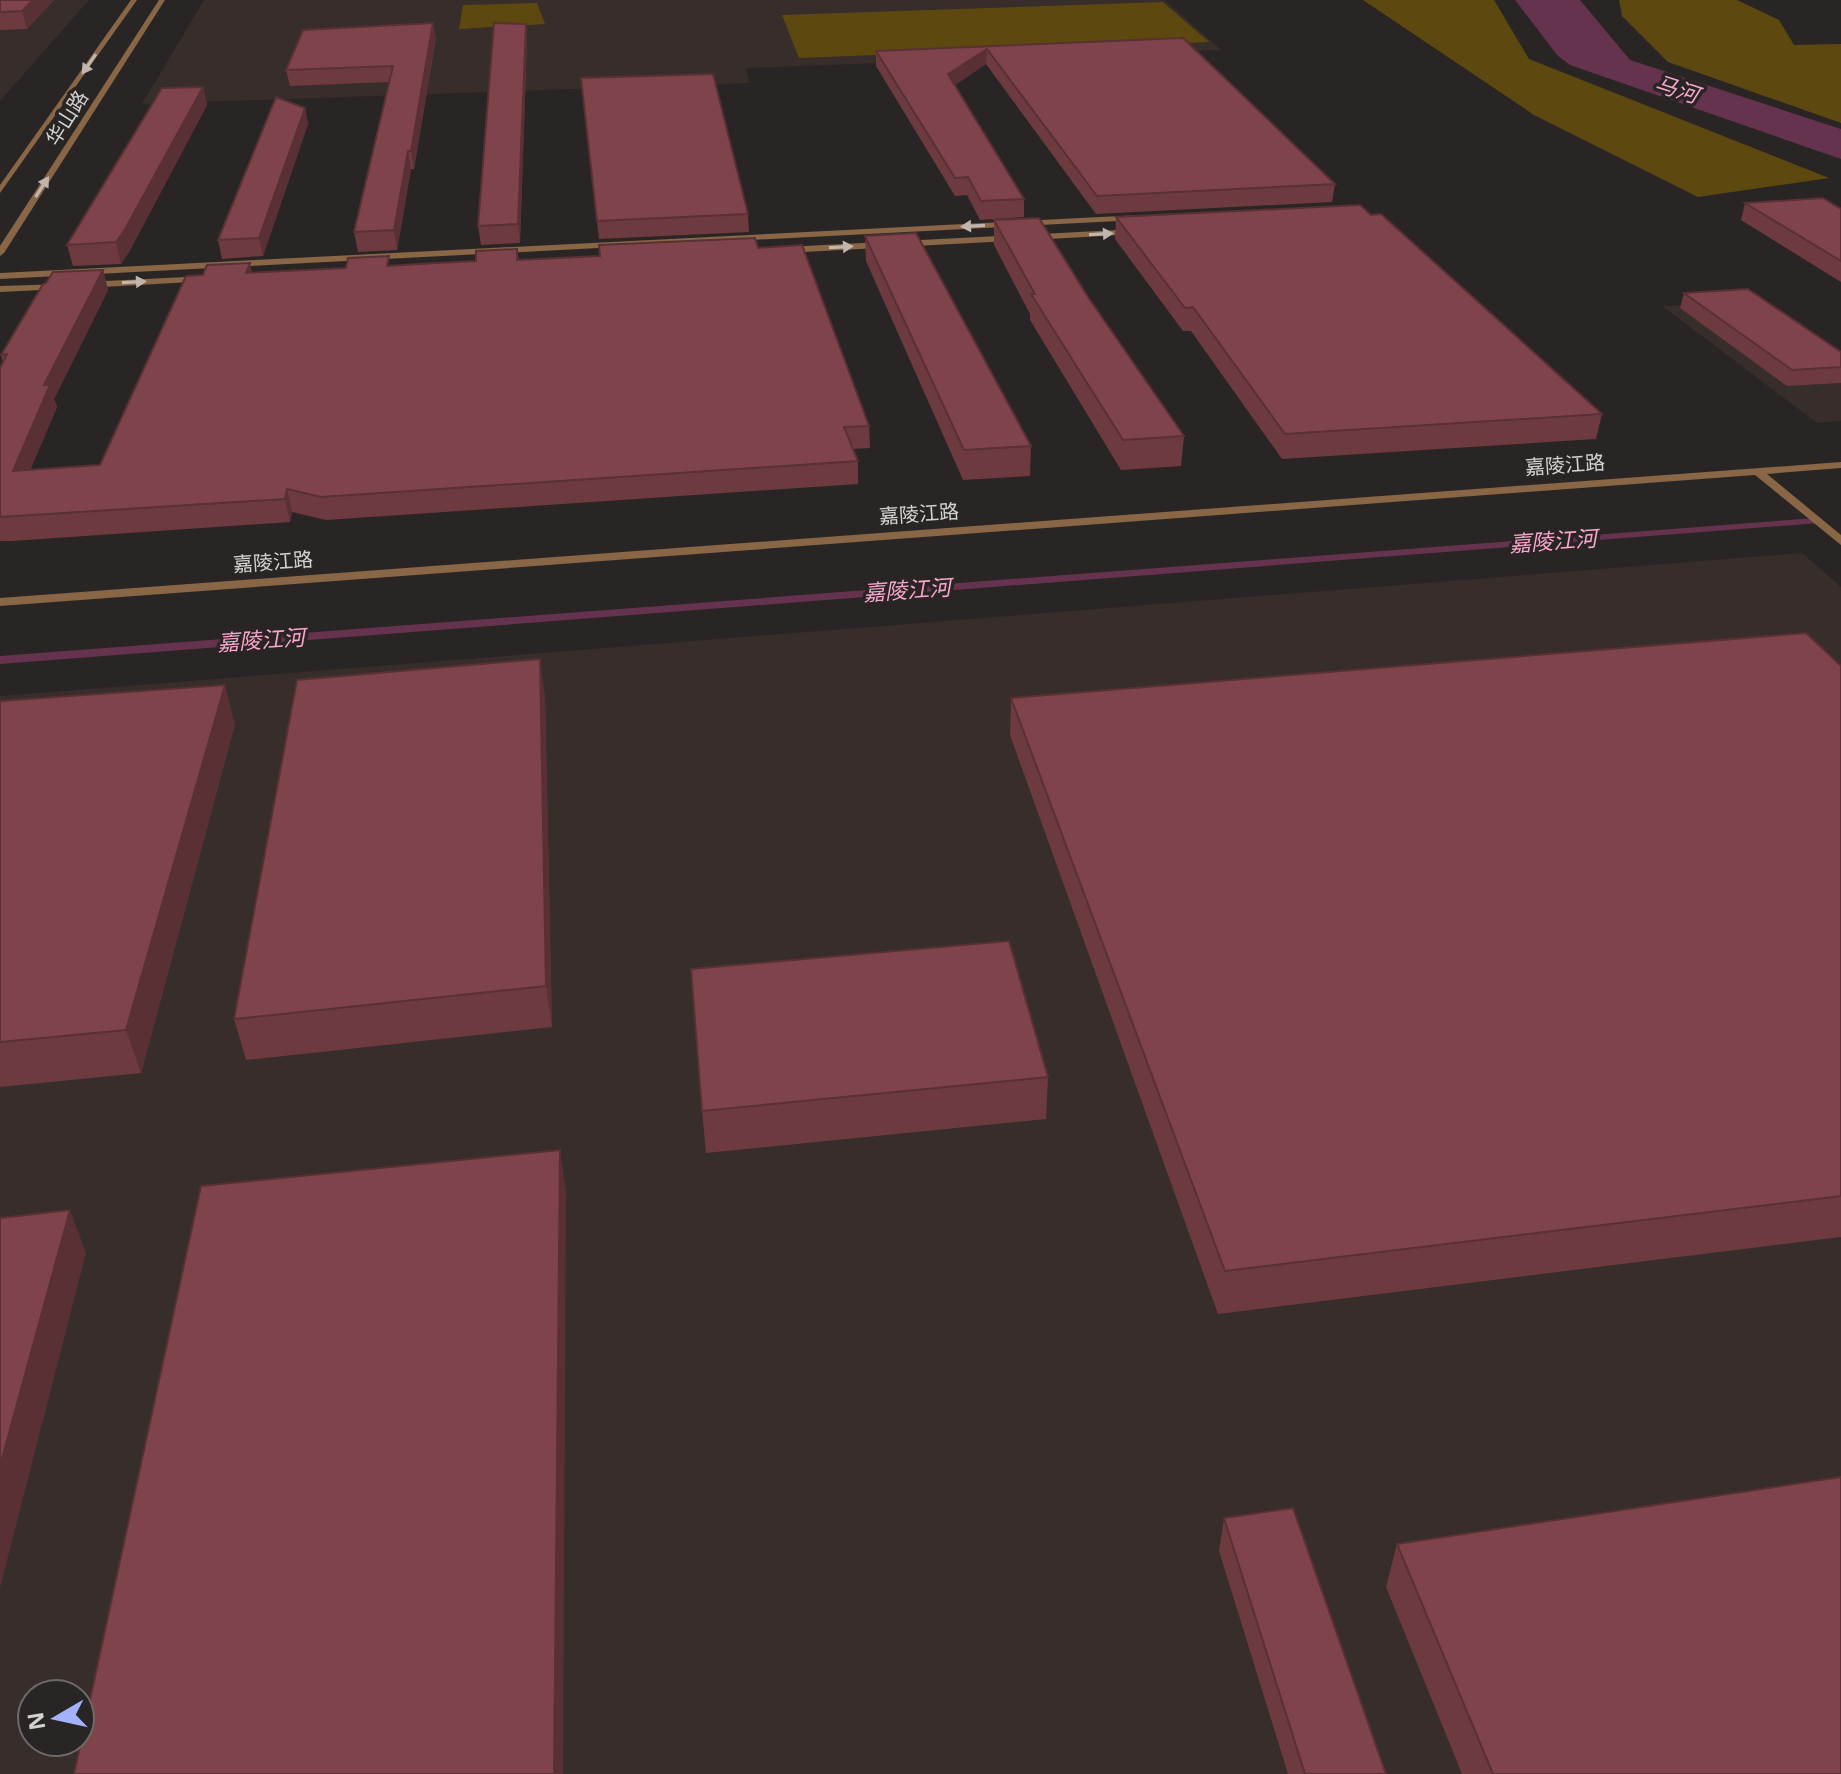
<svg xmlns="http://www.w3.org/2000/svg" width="1841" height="1774" viewBox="0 0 1841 1774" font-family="'Open Sans','Noto Sans SC',sans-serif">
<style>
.built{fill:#372d2a;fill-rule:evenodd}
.green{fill:#5d490f}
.water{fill:#65334d}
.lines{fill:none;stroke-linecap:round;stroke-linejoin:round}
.stream{fill:#65334d;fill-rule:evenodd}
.minor{fill:#886646;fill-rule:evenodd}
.tertiary{fill:#886646;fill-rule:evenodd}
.wall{fill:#6d3a40}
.shaded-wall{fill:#593034}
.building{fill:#7f444b;stroke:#593034;stroke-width:2}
.oneway{fill:#c1b6ae}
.labels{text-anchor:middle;stroke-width:7;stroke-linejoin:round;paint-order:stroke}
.far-street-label{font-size:20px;fill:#d4d1d1;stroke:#292524}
.far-water-label{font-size:22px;font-style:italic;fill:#faa6cf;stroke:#292524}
</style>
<rect width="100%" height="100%" fill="#292524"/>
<g class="built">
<polygon points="0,0 89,0 0,101"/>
<polygon points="204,0 1165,0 1221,50 746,68 749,83 142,104"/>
<polygon points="1751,301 1841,363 1841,421 1817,423 1662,306"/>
<path d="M1802,553L1841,587V1774H0V696ZM32,1694H80V1742H32Z"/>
</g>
<g class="green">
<polygon points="1363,0 1494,0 1529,59 1829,178 1698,197 1534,115"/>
<polygon points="1619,0 1737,0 1779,20 1794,45 1841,44 1841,123 1668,62 1622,16"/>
<polygon points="1163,2 1209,42 799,58 782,15"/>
<polygon points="537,3 545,24 459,29 463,5"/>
</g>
<polygon class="water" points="1515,0 1580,0 1630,60 1841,129 1841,159 1570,65 1558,56"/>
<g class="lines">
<polygon class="stream" points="1815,518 1819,519 1819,523 0,664 0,656"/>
<g class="minor">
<polygon points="1140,215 1140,219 1137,220 0,279 0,273"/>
<polygon points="1137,229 1140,230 1140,234 785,253 781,250 785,247"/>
<polygon points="206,276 209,277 209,281 85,288 80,285 85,282"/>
<polygon points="65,284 67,286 62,289 0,292 0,286"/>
</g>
<g class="tertiary">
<polygon points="131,0 137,0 0,193 0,185"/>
<polygon points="159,0 165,0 4,253 0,256 0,246"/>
<polygon points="1841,462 1841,468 1767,474 1841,535 1841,545 1755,475 0,606 0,598"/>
</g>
</g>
<g class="wall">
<polygon points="0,0 54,0 27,29 0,30"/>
<polygon points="526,24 527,40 520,243 481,245 478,226"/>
<polygon points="436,38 414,169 411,169 397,250 358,252 354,232 389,82 290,86 286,70"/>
<polygon points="1183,38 1335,184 1332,202 1096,214 986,64 955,85 1024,199 1024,217 980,220 967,195 955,196 876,66 876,51"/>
<polygon points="581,78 748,214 749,232 599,239"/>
<polygon points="203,87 207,105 129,252 121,264 73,266 67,245"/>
<polygon points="305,108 308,124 263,256 222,259 218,240"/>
<polygon points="1745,203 1841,209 1841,282 1741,220"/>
<polygon points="1371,215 1602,414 1596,439 1282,459 1191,331 1183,331 1115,239 1116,217"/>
<polygon points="994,220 1088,297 1184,436 1181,466 1121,470 1030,320 1030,314 994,245"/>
<polygon points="865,236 1031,446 1030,476 963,480 866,261"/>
<polygon points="758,248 869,426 870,448 853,449 858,461 858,484 326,520 292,512 290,522 12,541 0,541 0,368 3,363 1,355 103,270 108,290 54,399 57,407 30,470 100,465 252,273 476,261 517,249 519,260"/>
<polygon points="1684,293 1841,352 1841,383 1787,386 1680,308"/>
<polygon points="1841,666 1841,1237 1218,1314 1010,735 1011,698"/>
<polygon points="545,696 552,1027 246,1060 234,1019"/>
<polygon points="0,701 235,724 141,1073 0,1087"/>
<polygon points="1048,1077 1046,1119 706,1153 702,1111"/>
<polygon points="1224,1518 1386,1774 1288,1774 1219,1551"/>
<polygon points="1397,1544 1841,1774 1462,1774 1386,1587"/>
</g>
<g class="shaded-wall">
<polygon points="33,0 54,0 27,29 22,11"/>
<polygon points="433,23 436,38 414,169 411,151"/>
<polygon points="526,24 527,40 520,243 518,224"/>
<polygon points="987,49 986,64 948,89 948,74"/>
<polygon points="203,87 207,105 129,252 121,264 116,242"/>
<polygon points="305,108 308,124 263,256 259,238"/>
<polygon points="408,151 411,169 397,250 394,230"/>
<polygon points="250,263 254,282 246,273"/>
<polygon points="103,270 108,290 54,399 57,407 20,494 13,471 44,385"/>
<polygon points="287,489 292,512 290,522 285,499"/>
<polygon points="540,659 545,696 552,1027 546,986"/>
<polygon points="225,685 235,724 141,1073 126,1030"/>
<polygon points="560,1150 566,1192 563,1774 554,1774"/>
<polygon points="70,1210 86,1253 0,1588 0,1466"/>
</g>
<g class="building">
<polygon points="0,0 33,0 22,11 0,12"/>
<polygon points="433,23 411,151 408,151 394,230 354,232 393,66 286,70 303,30"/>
<polygon points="494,23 526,24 518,224 478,226"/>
<polygon points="1183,38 1335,184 1097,196 987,49 948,74 1024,199 981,201 968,177 955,178 876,51"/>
<polygon points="713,74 748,214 597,221 581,78"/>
<polygon points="203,87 124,231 116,242 67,245 162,88"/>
<polygon points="276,97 305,108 259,238 218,240"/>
<polygon points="1823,198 1841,209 1841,261 1745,203"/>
<polygon points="1360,205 1371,215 1381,214 1602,414 1285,434 1193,307 1185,308 1116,217"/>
<polygon points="1039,218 1088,297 1184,436 1123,440 1031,294 1035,294 994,220"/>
<polygon points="916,233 1031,446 964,450 865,236"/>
<polygon points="755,238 758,248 802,245 869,426 844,427 858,461 321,497 287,489 285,499 0,517 0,368 7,354 1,355 43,284 46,283 53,272 103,270 44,385 50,385 13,471 100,465 186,276 203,275 207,265 250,263 246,273 346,268 348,258 389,256 387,266 436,263 476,261 476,251 517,249 517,260 600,256 599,245"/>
<polygon points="1748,289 1841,352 1841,367 1792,370 1684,293"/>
<polygon points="1806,633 1841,666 1841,1196 1225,1271 1011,698"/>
<polygon points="540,659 546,986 234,1019 297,680"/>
<polygon points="225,685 126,1030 0,1042 0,701"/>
<polygon points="1009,941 1048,1077 702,1111 691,969"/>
<polygon points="560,1150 554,1774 74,1774 201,1186"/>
<polygon points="70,1210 0,1466 0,1218"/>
<polygon points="1841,1477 1841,1774 1493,1774 1397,1544"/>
<polygon points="1293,1508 1386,1774 1305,1774 1224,1518"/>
</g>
<defs><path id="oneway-solid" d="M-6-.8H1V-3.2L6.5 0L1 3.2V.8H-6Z" transform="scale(2)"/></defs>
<g class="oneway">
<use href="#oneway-solid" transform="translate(89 64) rotate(125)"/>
<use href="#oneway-solid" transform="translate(42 187) rotate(-57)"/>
<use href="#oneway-solid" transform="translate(973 226) rotate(177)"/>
<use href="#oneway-solid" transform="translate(1101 234) rotate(-3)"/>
<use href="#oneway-solid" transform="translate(841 247) rotate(-3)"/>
<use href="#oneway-solid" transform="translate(134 282) rotate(-3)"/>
</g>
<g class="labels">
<g class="far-street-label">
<text transform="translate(67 118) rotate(-58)" y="7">华山路</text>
<text transform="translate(1565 465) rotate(-4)" y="7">嘉陵江路</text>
<text transform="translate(919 514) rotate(-4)" y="7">嘉陵江路</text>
<text transform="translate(273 562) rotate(-4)" y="7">嘉陵江路</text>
</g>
<g class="far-water-label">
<text transform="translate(1677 89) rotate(18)" y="8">马河</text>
<text transform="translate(1553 541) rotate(-4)" y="8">嘉陵江河</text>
<text transform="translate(907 590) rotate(-4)" y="8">嘉陵江河</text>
<text transform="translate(261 640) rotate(-4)" y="8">嘉陵江河</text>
</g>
</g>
<g transform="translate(56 1718) rotate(261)"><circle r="38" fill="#292524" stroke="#6d6a69" stroke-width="2"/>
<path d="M0-6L14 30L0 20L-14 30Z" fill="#a2b2fd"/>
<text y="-12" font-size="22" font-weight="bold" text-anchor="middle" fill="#d4d1d1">N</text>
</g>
</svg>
